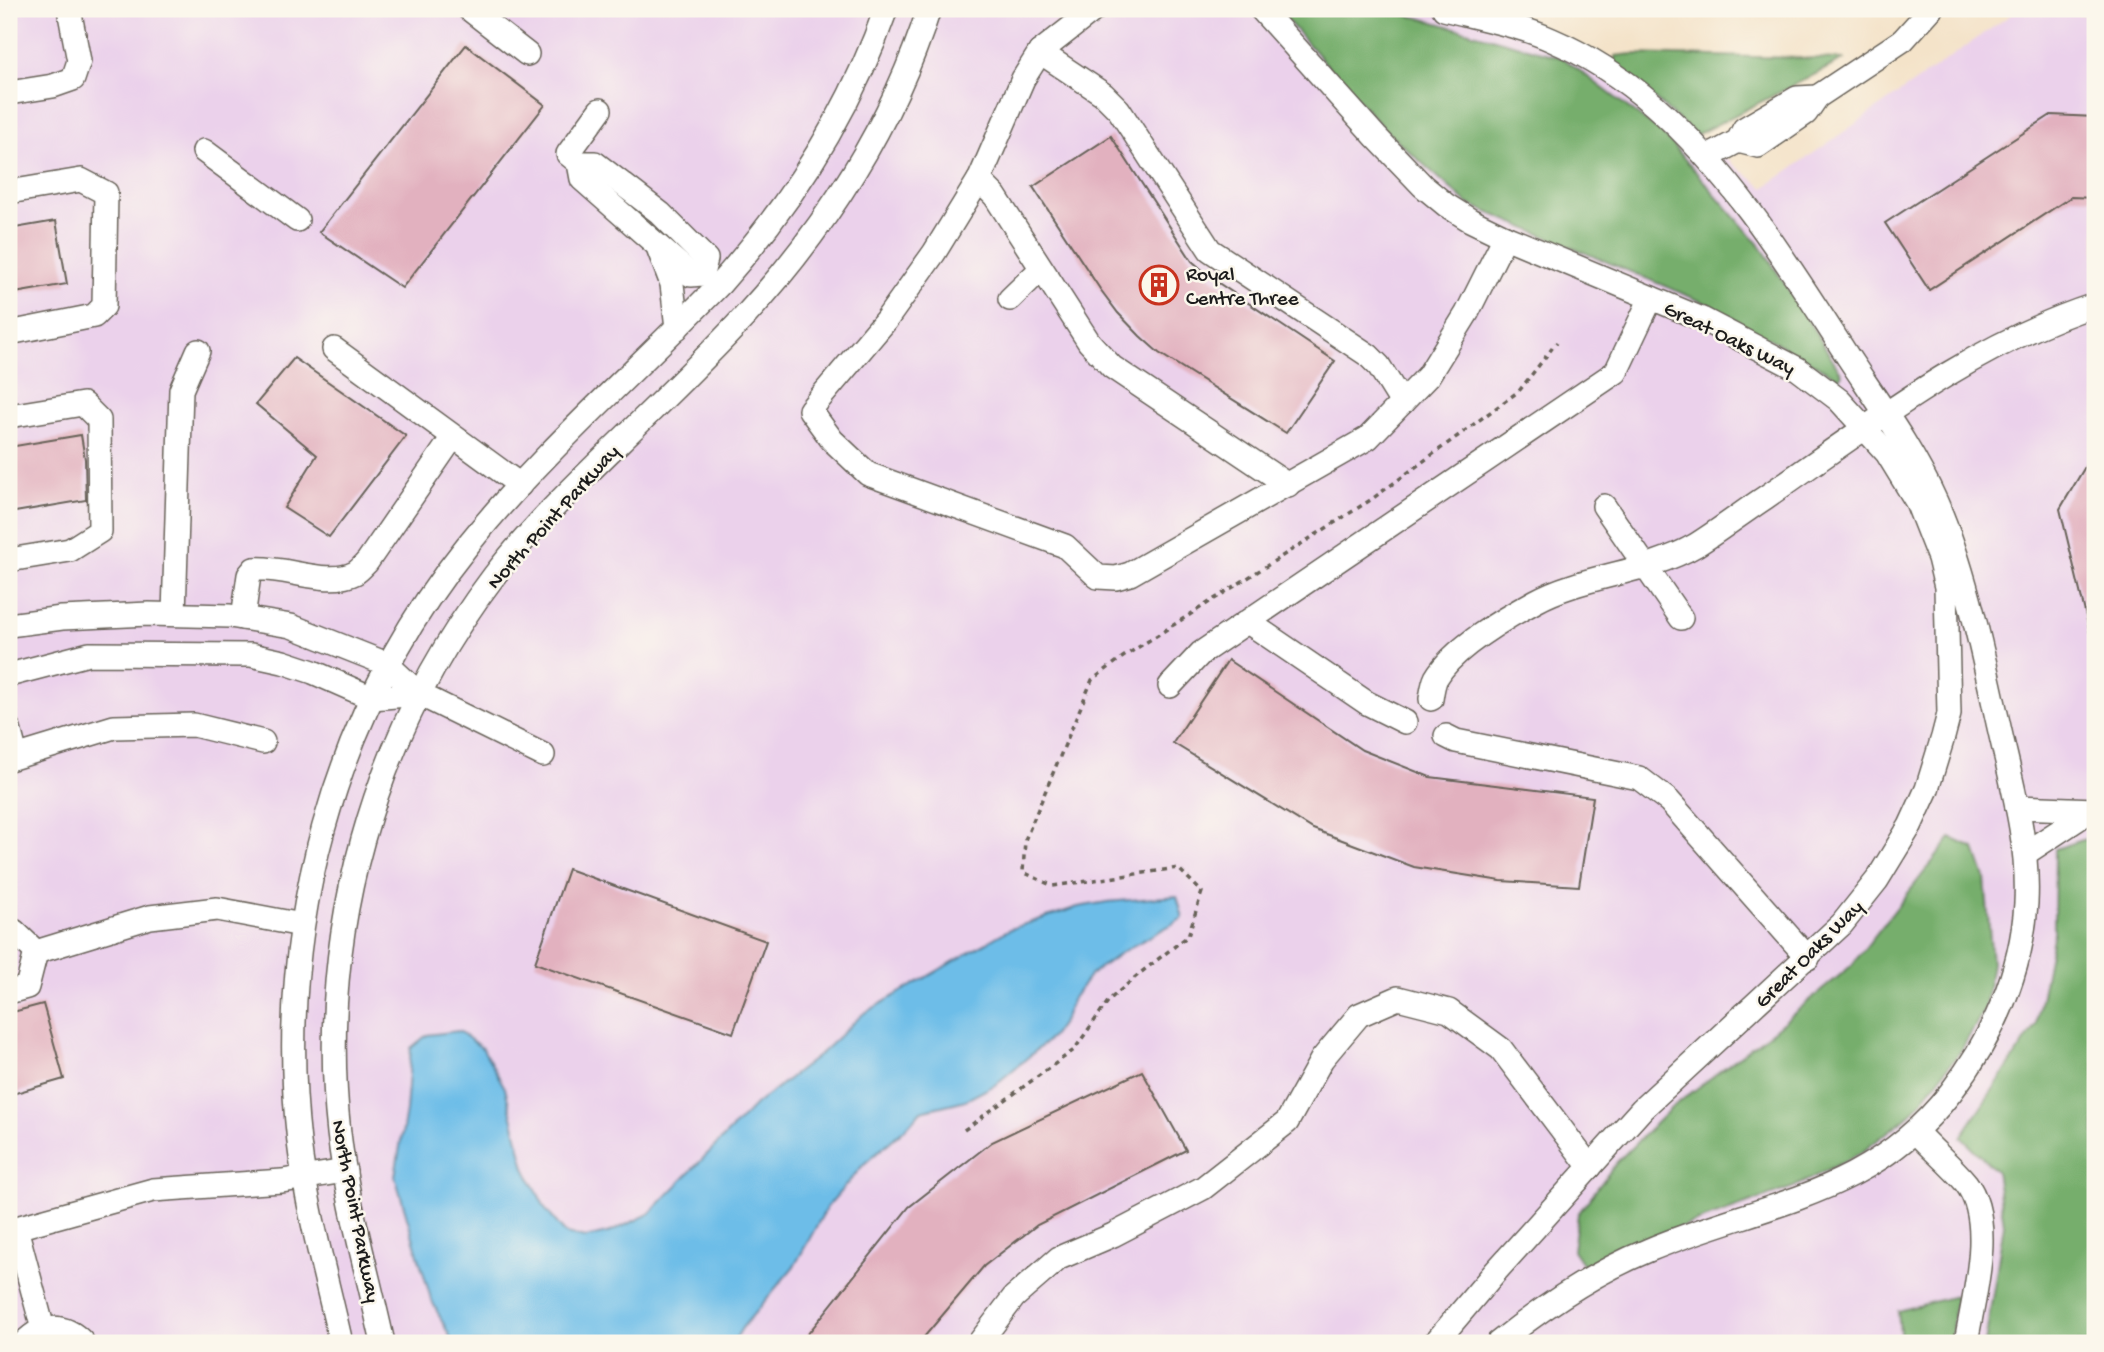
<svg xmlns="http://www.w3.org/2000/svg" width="2104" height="1352" viewBox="0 0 2104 1352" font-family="'Gochi Hand',sans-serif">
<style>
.built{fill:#ebd1eb}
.forest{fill:#76ae6c;stroke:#496544;stroke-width:2}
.water{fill:#6dbde8;stroke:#446c82;stroke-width:2}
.building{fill:#e2b1bf}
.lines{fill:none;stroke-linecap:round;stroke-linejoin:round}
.minor-casing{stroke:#686259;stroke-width:26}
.path{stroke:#686259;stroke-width:3.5;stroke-dasharray:5 5;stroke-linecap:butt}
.minor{stroke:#fff;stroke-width:23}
.labels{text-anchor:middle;stroke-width:5;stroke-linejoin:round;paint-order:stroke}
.poi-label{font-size:21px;fill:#1c1c1c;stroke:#fbf7ec;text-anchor:start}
.street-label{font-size:21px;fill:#1c1c1c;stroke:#fbf7ec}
</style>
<rect width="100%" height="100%" fill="#fbf7ec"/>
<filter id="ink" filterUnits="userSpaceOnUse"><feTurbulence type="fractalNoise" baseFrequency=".0143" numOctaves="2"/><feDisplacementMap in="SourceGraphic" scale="14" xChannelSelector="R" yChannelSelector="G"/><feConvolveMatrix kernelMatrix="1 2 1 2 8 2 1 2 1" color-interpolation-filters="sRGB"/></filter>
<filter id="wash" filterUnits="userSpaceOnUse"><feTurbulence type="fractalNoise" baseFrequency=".00686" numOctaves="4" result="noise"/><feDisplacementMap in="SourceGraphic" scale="28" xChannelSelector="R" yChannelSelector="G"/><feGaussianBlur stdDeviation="1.57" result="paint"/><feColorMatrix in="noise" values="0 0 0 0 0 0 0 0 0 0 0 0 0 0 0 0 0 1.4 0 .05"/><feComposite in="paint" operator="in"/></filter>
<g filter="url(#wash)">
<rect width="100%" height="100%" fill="#f4e3c9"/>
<polygon class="built" points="9,9 1498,9 1614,64 1696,135 1764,188 2019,9 2095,16 2095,1343 1951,1343 1954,1297 1898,1311 1901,1343 9,1343"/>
<g class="forest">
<polygon points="1277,9 1378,9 1420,18 1563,58 1663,134 1762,248 1842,374 1839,378 1710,305 1468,204 1383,128"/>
<polygon points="1632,54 1845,59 1696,135 1614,64 1615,56"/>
<polygon points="2095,836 2095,1343 1985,1343 2004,1224 1996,1171 1961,1137 2036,1025 2054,932 2055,849"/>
<polygon points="1951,838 1975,849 1985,878 1992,963 1985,1008 1962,1049 1912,1113 1861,1153 1794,1187 1637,1243 1583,1265 1573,1250 1578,1214 1617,1162 1671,1108 1774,1030 1851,966"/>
<polygon points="1955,1296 1951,1343 1901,1343 1898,1311"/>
</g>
<polygon class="water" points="1177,896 1183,918 1122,952 1090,975 1073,998 1064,1020 1052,1037 995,1085 966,1100 921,1111 908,1126 864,1164 827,1207 795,1265 742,1328 733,1343 453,1343 431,1299 395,1176 406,1111 411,1048 427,1035 459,1031 483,1049 505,1088 525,1168 546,1210 566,1234 586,1238 611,1232 649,1214 756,1104 817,1057 863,1014 1010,929 1078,907 1107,902"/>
<g id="blocks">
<g class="building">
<polygon points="466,45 545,105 402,288 319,232"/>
<polygon points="2051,115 2095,117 2095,198 2071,197 1929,290 1885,223"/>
<polygon points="1111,136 1192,261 1214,280 1335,361 1286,433 1159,353 1140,336 1118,313 1100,289 1033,187"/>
<polygon points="56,221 67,284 9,294 9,229"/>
<polygon points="294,358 406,436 329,537 284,508 317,455 256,404"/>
<polygon points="81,435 85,459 86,500 9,513 9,447"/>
<polygon points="2095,450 2095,632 2090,633 2060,509"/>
<polygon points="1228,660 1362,750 1430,777 1593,797 1579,886 1501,881 1414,867 1313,829 1173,743"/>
<polygon points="568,869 766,941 733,1033 535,963"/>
<polygon points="43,1004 64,1079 9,1095 9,1013"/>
<polygon points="1142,1071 1186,1150 1037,1225 984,1266 919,1343 818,1343 807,1335 909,1207 992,1142"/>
</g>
</g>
</g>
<g filter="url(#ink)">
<use href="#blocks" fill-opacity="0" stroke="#686259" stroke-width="2"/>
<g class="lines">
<defs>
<g id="minor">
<polyline points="469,9 527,54"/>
<polyline points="1095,9 1040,52 1023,79 980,178 934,253 886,320 810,410 832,440 868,474 1065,546 1098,577 1116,578 1130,574 1368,438 1428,376 1467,313 1505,237"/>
<polyline points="1261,9 1376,137 1423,186 1446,205 1470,220 1505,237 1702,319 1798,369 1839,400 1887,453 1917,502 1939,558 1946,587 1949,714 1943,737 1927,789 1910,826 1877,880 1842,924 1642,1109 1496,1271 1435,1343"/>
<path d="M1444,9C1479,18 1519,25 1552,40C1589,56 1624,79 1654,105C1734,175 1791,269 1848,357C1879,404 1913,450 1936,502C1967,572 1984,661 2001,736C2014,792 2029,846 2026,903C2022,972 1993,1037 1951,1092C1869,1198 1763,1202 1649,1250C1595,1272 1543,1307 1498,1343"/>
<polyline points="1040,52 1103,94 1119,110 1210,250 1368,355 1379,366 1402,403"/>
<polyline points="9,93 53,86 73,79 79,61 69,9"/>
<polyline points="600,110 568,154 579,163 582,179 691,275 702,274"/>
<polyline points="1738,141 1758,146 1806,113 1817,97 1903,40 1931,9"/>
<polyline points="204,151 297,220"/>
<polyline points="1708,157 1738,141 1744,129 1797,98 1817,97"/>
<polyline points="579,163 595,163 660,213 706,259 702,274"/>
<polyline points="979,180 995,196 1089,342 1112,367 1288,485"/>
<polyline points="9,192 81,180 106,193 104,306 94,316 9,333"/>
<polyline points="659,250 672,284 677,328"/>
<polyline points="1010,299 1041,269"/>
<polyline points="334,349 520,485"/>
<polyline points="9,416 83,404 99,420 100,531 70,550 9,560"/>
<polyline points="1604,506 1681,618"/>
<polyline points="174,614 181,390 198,351"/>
<path d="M243,618L249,575L254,569C284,566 328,587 355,573C359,571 364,565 367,562L453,437"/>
<polyline points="1248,622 1367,703 1405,722"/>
<polyline points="9,625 62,618 149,614 230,616 291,626 387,664 419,694 543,755"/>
<polyline points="9,675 89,654 251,655 283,662 313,672 372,698 419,694"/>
<polyline points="1170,686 1201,653 1616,372 1651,298"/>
<path d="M1431,699C1432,693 1433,684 1436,678C1453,648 1505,618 1536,601C1583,575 1646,574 1696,545C1720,530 1743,512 1766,497C1870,425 1974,344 2095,305"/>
<polyline points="9,729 16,755"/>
<polyline points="1446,736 1456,741 1639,778 1669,801 1808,958"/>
<polyline points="9,759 114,727 194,725 263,742"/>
<polyline points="2017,807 2095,810"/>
<polyline points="2026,853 2090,811"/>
<polyline points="9,932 14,931 36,952"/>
<polyline points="36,952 150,917 217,909 302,925"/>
<polyline points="9,992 27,987 36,952"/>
<path d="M1916,1132C1932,1150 1951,1165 1966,1183C1996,1222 1973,1298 1966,1343"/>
<polyline points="16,1228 43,1329"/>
<polyline points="9,1230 153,1190 282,1181 345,1171"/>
<path d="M24,1343C41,1324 65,1323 83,1343"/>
<path d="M341,1343C326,1276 307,1210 299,1142C275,930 333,713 467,546C543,451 636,371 720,284C792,203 850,112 886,9"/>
<path d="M383,1343C368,1274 347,1203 339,1133C317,934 373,735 494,576C537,520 591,470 642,420C677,386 712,352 745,316C826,228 893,123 929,9"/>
<polyline points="979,1343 1014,1297 1059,1258 1113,1235 1203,1188 1287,1122 1322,1059 1359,1015 1398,998 1449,1011 1501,1049 1590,1167"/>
</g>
</defs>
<use href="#minor" class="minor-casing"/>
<polyline class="path" points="964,1130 1074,1050 1109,1000 1139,974 1188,936 1202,892 1178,868 1053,886 1023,872 1025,840 1092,680 1123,657 1372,499 1519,391 1557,342"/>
<use href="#minor" class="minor"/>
</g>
</g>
<defs>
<symbol id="building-ring" viewBox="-11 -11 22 22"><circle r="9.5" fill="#fbf7ec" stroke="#c8321e" stroke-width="1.5"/><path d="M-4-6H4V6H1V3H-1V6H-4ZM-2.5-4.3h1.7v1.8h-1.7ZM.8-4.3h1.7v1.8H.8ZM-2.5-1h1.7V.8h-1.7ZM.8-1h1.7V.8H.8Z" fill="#c8321e"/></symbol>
</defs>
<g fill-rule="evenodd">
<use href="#building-ring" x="1137" y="263" width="44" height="44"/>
</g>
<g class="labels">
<g class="poi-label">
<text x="1186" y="280">Royal<tspan x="1186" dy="24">Centre Three</tspan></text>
</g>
<g class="street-label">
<text transform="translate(1730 337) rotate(26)" y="7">Great Oaks Way</text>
<text transform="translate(552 516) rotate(-48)" y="7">North Point Parkway</text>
<text transform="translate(1808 953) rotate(-45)" y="7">Great Oaks Way</text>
<text transform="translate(357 1211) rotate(79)" y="7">North Point Parkway</text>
</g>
</g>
<rect width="2104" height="1352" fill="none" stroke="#fbf7ec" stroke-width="35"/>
</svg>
